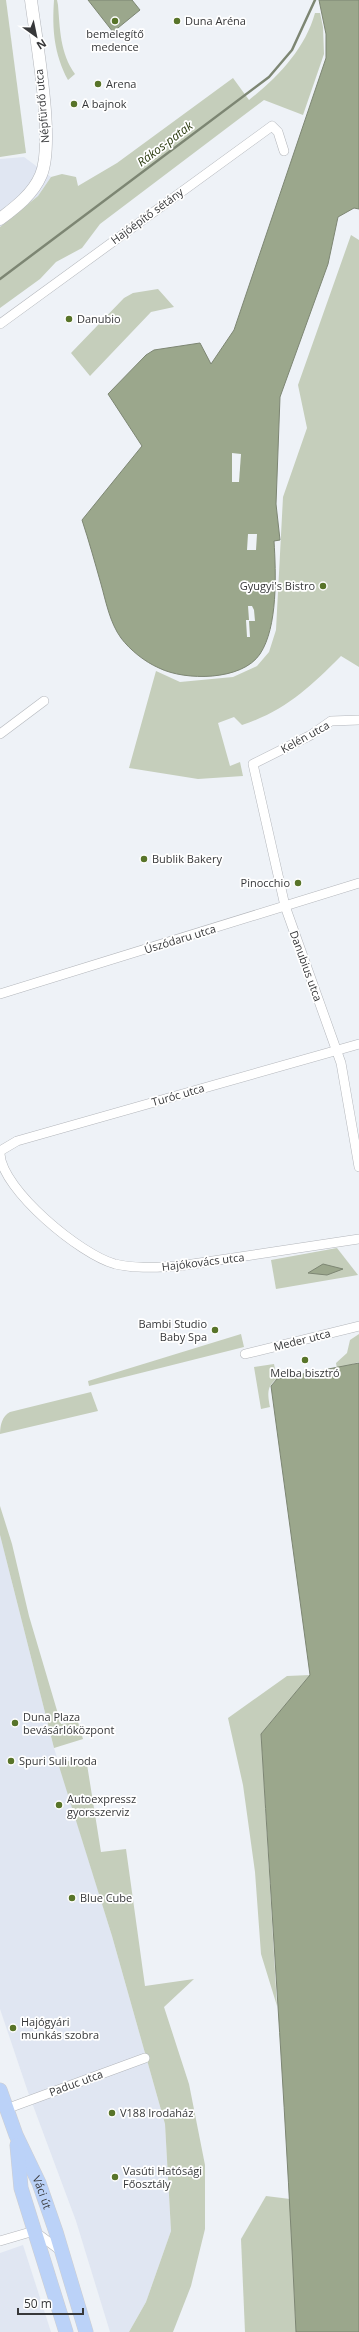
<svg xmlns="http://www.w3.org/2000/svg" width="359" height="2332" viewBox="0 0 359 2332" font-family="'Open Sans',sans-serif">
<style>
.built{fill:#e0e6f2}
.green{fill:#c5cebb}
.water{fill:#9ba78c;stroke:#7d8673}
.pier{fill:#eef2f7}
.lines{fill:none;stroke-linecap:round;stroke-linejoin:round}
.stream{stroke:#7d8673;stroke-width:2.5}
.street-casing{stroke:#b3b6bb;stroke-width:10}
.secondary-casing{stroke:#b3b6bb;stroke-width:13}
.primary-casing{stroke:#cfcfd0;stroke-width:15}
.street{stroke:#fff;stroke-width:9}
.secondary{stroke:#fff;stroke-width:12}
.primary{stroke:#bbd2f8;stroke-width:14}
.poi-dot{fill:#587429;stroke:#fff;stroke-width:1.5}
.labels{text-anchor:middle;stroke-width:3.5;stroke-linejoin:round;paint-order:stroke}
.poi-label{font-size:11px;fill:#37383a;stroke:#fff;text-anchor:start}
.street-label{font-size:11px;fill:#37383a;stroke:#fff}
.water-label{font-size:12px;font-style:italic;fill:#2c3c10;stroke:#fff}
</style>
<rect width="100%" height="100%" fill="#eef2f7"/>
<g class="built">
<polygon points="24,157 51,177 38,196 0,227 0,159"/>
<polygon points="0,1535 54,1748 112,1936 165,2124 171,2231 146,2302 129,2332 110,2332 76,2221 28,2092 0,2009"/>
<polygon points="23,2245 51,2332 0,2332 0,2253"/>
</g>
<g class="green">
<polygon points="0,0 6,0 26,153 0,157"/>
<path d="M54,0H57L58,5C60,29 60,53 75,74L68,80C54,54 52,29 54,0Z"/>
<path d="M315,13H320L323,27L324,54L303,115L264,100L100,224L82,248L56,262L40,279L0,308V227L38,196L51,177L62,174L76,177L78,186L117,163L233,78L249,100C278,77 305,49 315,13Z"/>
<path d="M351,235L359,240V667L341,656C310,687 285,711 242,725L234,717L218,723L230,766L240,762L243,776L198,779L129,768L156,671L180,682L233,677L257,666L269,652L276,630L283,497L307,428L298,385Z"/>
<polygon points="158,289 174,307 151,312 90,376 71,353 124,298 133,293"/>
<polygon points="337,1248 358,1275 276,1289 271,1260"/>
<polygon points="241,1334 244,1347 89,1386 88,1381"/>
<polygon points="359,1334 359,1362 337,1369 336,1363 347,1353 350,1340"/>
<path d="M274,1364L277,1379C266,1386 268,1395 270,1407L261,1409L254,1367Z"/>
<path d="M91,1392L98,1411L0,1434C0,1426 2,1416 10,1412Z"/>
<polygon points="0,1506 12,1544 29,1616 61,1724 78,1722 83,1739 54,1748 0,1535"/>
<polygon points="310,1675 261,1734 277,2006 261,1954 255,1872 243,1785 228,1718 287,1676"/>
<polygon points="86,1758 101,1852 126,1849 145,1986 194,1979 164,2007 189,2084 205,2165 205,2229 191,2286 173,2332 129,2332 146,2302 171,2231 165,2124 112,1936 58,1763"/>
<polygon points="266,2196 290,2199 296,2332 245,2332 241,2239"/>
</g>
<g class="water">
<polygon points="88,0 132,0 140,10 113,32"/>
<path d="M319,0H359V209L354,208L338,217L328,264L280,397L276,504L280,540L274,541C276,573 278,627 260,654C242,681 185,681 159,668C145,662 130,650 121,638C110,623 106,602 101,584C95,563 89,541 82,520L142,446L108,394L146,355L154,350L200,343L211,364L234,330L326,58V34Z"/>
<polygon points="323,1264 343,1269 327,1275 308,1273"/>
<path d="M359,1363V2332H296C287,2132 273,1933 261,1734L310,1675L271,1386L277,1379Z"/>
</g>
<g class="pier">
<polygon points="232,453 241,454 239,482 232,482"/>
<polygon points="248,534 257,534 256,550 247,550"/>
<polygon points="248,606 252,606 254,610 255,621 249,621 250,637 247,637 246,620 249,620"/>
</g>
<g class="lines">
<polyline class="stream" points="0,279 269,77 292,50 315,0"/>
<defs>
<g id="street">
<polyline points="0,324 272,126 278,132 284,151"/>
<polyline points="359,720 331,721 311,735 253,764 285,906 341,1063 359,1167"/>
<polyline points="0,734 44,701"/>
<polyline points="0,994 359,883"/>
<polyline points="0,1151 17,1141 359,1044"/>
<path d="M0,1154C2,1190 81,1255 115,1264C136,1269 158,1267 179,1266L359,1239"/>
<polyline points="245,1354 359,1326"/>
<polyline points="6,2109 145,2058"/>
<polyline points="0,2241 34,2231 61,2251"/>
</g>
<path id="secondary" d="M0,219C16,207 33,194 41,175C55,142 36,40 31,0"/>
<g id="primary">
<path id="s1" d="M0,2090L16,2135L39,2183L56,2232L86,2332"/>
<polyline points="17,2145 21,2188 66,2332"/>
</g>
</defs>
<use href="#street" class="street-casing"/>
<use href="#secondary" class="secondary-casing"/>
<use href="#primary" class="primary-casing"/>
<use href="#street" class="street"/>
<use href="#secondary" class="secondary"/>
<use href="#primary" class="primary"/>
</g>
<g class="poi-dot">
<circle cx="115" cy="21" r="4"/>
<circle cx="177" cy="21" r="4"/>
<circle cx="98" cy="84" r="4"/>
<circle cx="74" cy="104" r="4"/>
<circle cx="69" cy="319" r="4"/>
<circle cx="323" cy="586" r="4"/>
<circle cx="144" cy="859" r="4"/>
<circle cx="298" cy="883" r="4"/>
<circle cx="215" cy="1330" r="4"/>
<circle cx="305" cy="1360" r="4"/>
<circle cx="15" cy="1723" r="4"/>
<circle cx="11" cy="1761" r="4"/>
<circle cx="59" cy="1805" r="4"/>
<circle cx="72" cy="1898" r="4"/>
<circle cx="13" cy="2028" r="4"/>
<circle cx="112" cy="2113" r="4"/>
<circle cx="115" cy="2177" r="4"/>
</g>
<g class="labels">
<g class="poi-label">
<text x="185" y="25">Duna Aréna</text>
<text x="115" y="38" text-anchor="middle">bemelegítő<tspan x="115" dy="13">medence</tspan></text>
<text x="106" y="88">Arena</text>
<text x="82" y="108">A bajnok</text>
<text x="77" y="323">Danubio</text>
<text x="315" y="590" text-anchor="end">Gyugyi's Bistro</text>
<text x="152" y="863">Bublik Bakery</text>
<text x="290" y="887" text-anchor="end">Pinocchio</text>
<text x="207" y="1328" text-anchor="end">Bambi Studio<tspan x="207" dy="13">Baby Spa</tspan></text>
<text x="305" y="1377" text-anchor="middle">Melba bisztró</text>
<text x="23" y="1721">Duna Plaza<tspan x="23" dy="13">bevásárlóközpont</tspan></text>
<text x="19" y="1765">Spuri Suli Iroda</text>
<text x="67" y="1803">Autoexpressz<tspan x="67" dy="13">gyorsszerviz</tspan></text>
<text x="80" y="1902">Blue Cube</text>
<text x="21" y="2026">Hajógyári<tspan x="21" dy="13">munkás szobra</tspan></text>
<text x="120" y="2117">V188 Irodaház</text>
<text x="123" y="2175">Vasúti Hatósági<tspan x="123" dy="13">Főosztály</tspan></text>
</g>
<g class="street-label">
<text transform="translate(42 106) rotate(-95)" y="4">Népfürdő utca</text>
<text transform="translate(147 216) rotate(-36)" y="4">Hajóépítő sétány</text>
<text transform="translate(305 737) rotate(-29)" y="4">Kelén utca</text>
<text transform="translate(180 939) rotate(-17)" y="4">Úszódaru utca</text>
<text transform="translate(306 966) rotate(70)" y="4">Danubius utca</text>
<text transform="translate(178 1095) rotate(-16)" y="4">Turóc utca</text>
<text transform="translate(203 1262) rotate(-7)" y="4">Hajókovács utca</text>
<text transform="translate(302 1340) rotate(-14)" y="4">Meder utca</text>
<text transform="translate(76 2083) rotate(-20)" y="4">Paduc utca</text>
<text dy="4" stroke="none"><textPath href="#s1" startOffset="111">Váci út</textPath></text>
</g>
<g class="water-label">
<text transform="translate(165 144) rotate(-37)" y="4">Rákos-patak</text>
</g>
</g>
<g transform="translate(36 36) rotate(147)" stroke="#ffffff" stroke-width="3" paint-order="stroke">
<path d="M0-3L7 15L0 10L-7 15Z" fill="#37383a"/>
<text y="-6" font-size="11" font-weight="bold" text-anchor="middle" fill="#37383a">N</text>
</g>
<path d="M18 2308v6h65v-6" fill="none" stroke="#37383a" stroke-width="2"/>
<text x="24" y="2308" font-size="12" fill="#37383a" stroke="#ffffff" stroke-width="3" paint-order="stroke">50 m</text>
</svg>
